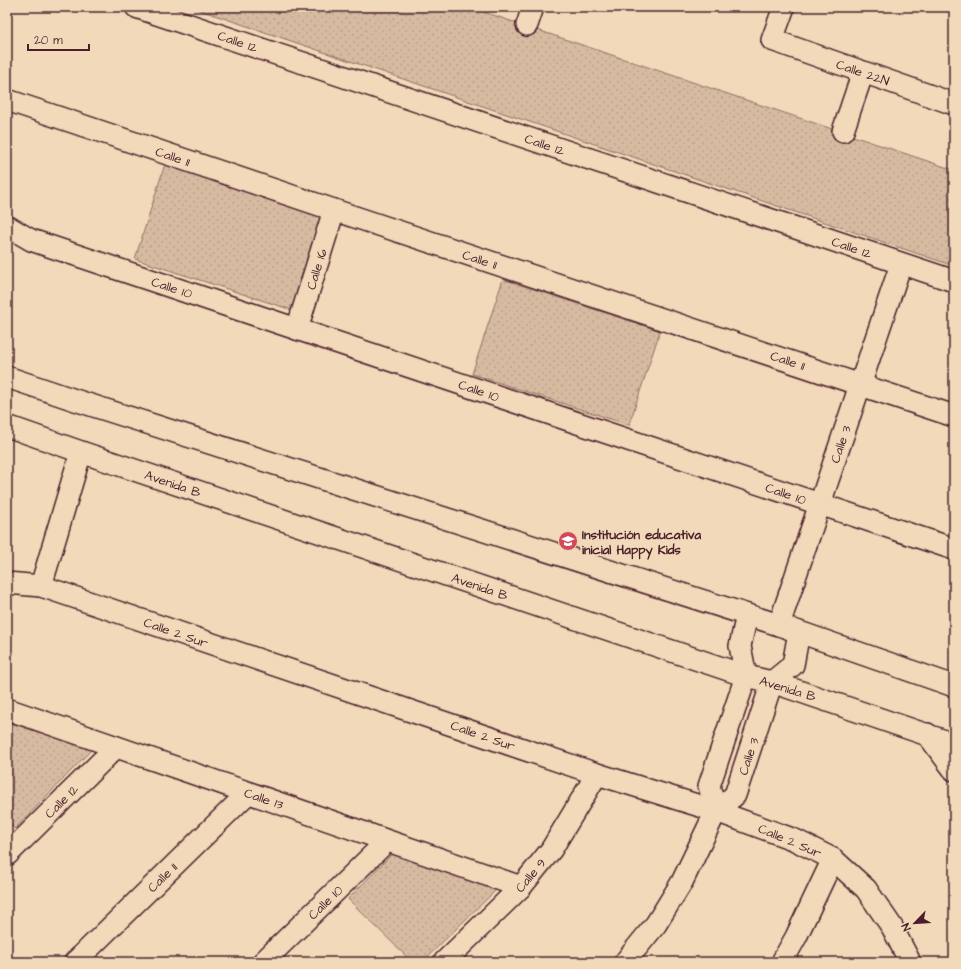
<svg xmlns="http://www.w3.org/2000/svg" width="961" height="969" viewBox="0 0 961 969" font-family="'Architects Daughter',sans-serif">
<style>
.grass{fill:url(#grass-dots);stroke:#906d66}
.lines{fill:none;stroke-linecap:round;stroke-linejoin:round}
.street-casing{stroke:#4a1f2b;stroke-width:24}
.street{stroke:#f1d9b9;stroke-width:21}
.labels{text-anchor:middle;stroke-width:4;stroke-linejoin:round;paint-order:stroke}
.street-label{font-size:13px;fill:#4a1f2b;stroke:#f1d9b9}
.poi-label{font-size:13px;font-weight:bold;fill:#4a1f2b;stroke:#f1d9b9;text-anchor:start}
</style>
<defs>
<pattern id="grass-dots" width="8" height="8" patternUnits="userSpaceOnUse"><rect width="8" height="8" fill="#d6bba1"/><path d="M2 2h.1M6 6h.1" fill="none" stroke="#b9a08b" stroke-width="1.8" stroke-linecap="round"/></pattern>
</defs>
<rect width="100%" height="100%" fill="#f1d9b9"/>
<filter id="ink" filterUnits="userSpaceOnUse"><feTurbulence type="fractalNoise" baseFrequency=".025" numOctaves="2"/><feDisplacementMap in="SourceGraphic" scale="8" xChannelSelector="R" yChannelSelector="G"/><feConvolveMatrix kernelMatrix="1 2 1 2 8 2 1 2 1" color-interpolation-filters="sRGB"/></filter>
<g filter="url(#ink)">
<g class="grass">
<polygon points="191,7 469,7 954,170 954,266"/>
<polygon points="165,164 322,215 292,310 135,259"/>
<polygon points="503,279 660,331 629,425 472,374"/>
<polygon points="7,722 92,749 15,829 7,821"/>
<polygon points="394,852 499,887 422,962 412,962 348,899"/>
</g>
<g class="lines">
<defs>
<g id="street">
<polyline points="136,7 954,281"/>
<polyline points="784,7 772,40 954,104"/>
<polyline points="527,25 533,7"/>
<polyline points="7,100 334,210 954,416"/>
<polyline points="843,131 863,72"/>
<polyline points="7,226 31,240 954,549"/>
<polyline points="297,329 334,210"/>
<polyline points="7,377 75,400 779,625 954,686"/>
<polyline points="7,426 81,452 746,676 772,682 954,744"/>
<polyline points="7,583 41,586 597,774 716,811 795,840 833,859 866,889 892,927 910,962"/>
<polyline points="41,586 81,452"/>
<polyline points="779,625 901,264"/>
<polyline points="7,709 521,887"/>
<polyline points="927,734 954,770"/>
<polyline points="716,811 709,786 746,676 740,646 747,615"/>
<polyline points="7,855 116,747"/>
<polyline points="75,962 248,793"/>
<polyline points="263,962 387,841"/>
<polyline points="444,962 521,887 551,850 597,774"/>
<polyline points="625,962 656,924 682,882 716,811 735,795 772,682 793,665 799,632"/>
<polyline points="782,962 796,937 833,859"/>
</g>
</defs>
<use href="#street" class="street-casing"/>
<use href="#street" class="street"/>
</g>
</g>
<defs>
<symbol id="school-disc" viewBox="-11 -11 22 22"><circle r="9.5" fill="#d1495b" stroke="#f1d9b9"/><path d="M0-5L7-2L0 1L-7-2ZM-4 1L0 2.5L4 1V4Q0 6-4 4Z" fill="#fff"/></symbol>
</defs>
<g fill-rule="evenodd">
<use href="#school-disc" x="557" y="530" width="22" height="22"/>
</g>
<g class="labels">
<g class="street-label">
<text transform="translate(238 41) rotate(19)" y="5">Calle 12</text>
<text transform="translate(863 72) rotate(19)" y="5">Calle 22N</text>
<text transform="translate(545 144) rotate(19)" y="5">Calle 12</text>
<text transform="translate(173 156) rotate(19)" y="5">Calle 11</text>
<text transform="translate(852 247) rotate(19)" y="5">Calle 12</text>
<text transform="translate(480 259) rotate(18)" y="5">Calle 11</text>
<text transform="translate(316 269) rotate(-73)" y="5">Calle 16</text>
<text transform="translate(172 287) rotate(18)" y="5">Calle 10</text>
<text transform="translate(788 360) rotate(18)" y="5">Calle 11</text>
<text transform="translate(479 390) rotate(19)" y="5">Calle 10</text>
<text transform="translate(840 444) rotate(-71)" y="5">Calle 3</text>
<text transform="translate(173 483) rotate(19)" y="5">Avenida B</text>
<text transform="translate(786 493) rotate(19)" y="5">Calle 10</text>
<text transform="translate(480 586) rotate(19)" y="5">Avenida B</text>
<text transform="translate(176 632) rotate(19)" y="5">Calle 2 Sur</text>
<text transform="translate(788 688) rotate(17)" y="5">Avenida B</text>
<text transform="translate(483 735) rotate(19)" y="5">Calle 2 Sur</text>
<text transform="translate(748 756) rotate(-72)" y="5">Calle 3</text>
<text transform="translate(264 798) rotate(19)" y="5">Calle 13</text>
<text transform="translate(61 801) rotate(-45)" y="5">Calle 12</text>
<text transform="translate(790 840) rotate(23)" y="5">Calle 2 Sur</text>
<text transform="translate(530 875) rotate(-50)" y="5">Calle 9</text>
<text transform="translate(162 877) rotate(-44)" y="5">Calle 11</text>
<text transform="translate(325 902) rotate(-44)" y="5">Calle 10</text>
</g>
<g class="poi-label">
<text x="582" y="539">Institución educativa<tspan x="582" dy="15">inicial Happy Kids</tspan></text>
</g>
</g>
<rect width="961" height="969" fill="none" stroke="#f1d9b9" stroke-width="24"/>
<rect x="12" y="12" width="937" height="945" fill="none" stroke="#4a1f2b" stroke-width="1.5" filter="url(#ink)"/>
<g transform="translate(915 923) rotate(245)" stroke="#f1d9b9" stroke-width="3" paint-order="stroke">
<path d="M0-3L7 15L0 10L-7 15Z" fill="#4a1f2b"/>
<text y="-6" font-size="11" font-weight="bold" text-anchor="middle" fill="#4a1f2b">N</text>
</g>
<path d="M28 44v6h61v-6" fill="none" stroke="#4a1f2b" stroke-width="2"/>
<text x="34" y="44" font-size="12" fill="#4a1f2b" stroke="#f1d9b9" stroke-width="3" paint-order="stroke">20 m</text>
</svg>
